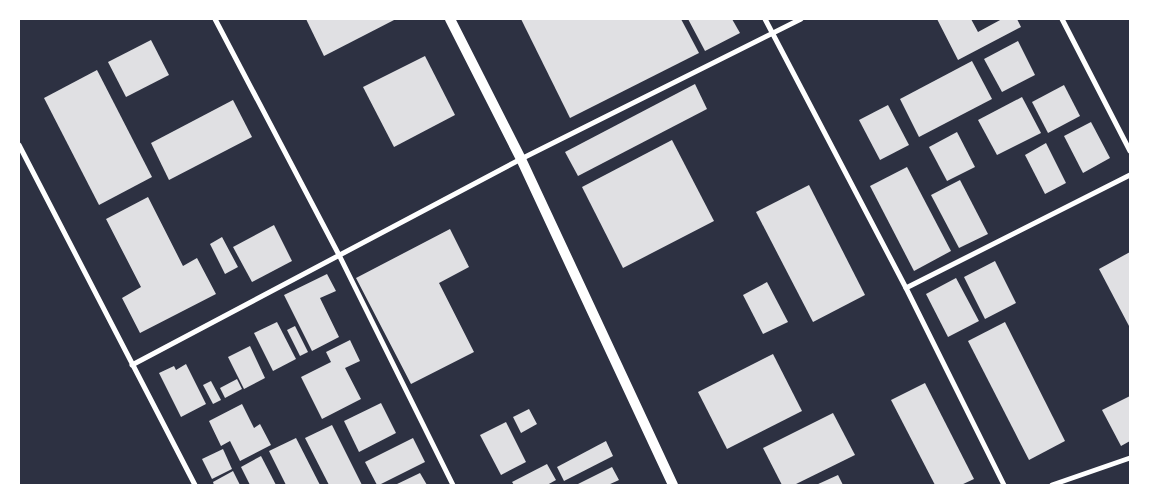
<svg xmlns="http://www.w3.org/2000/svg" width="1149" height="504" viewBox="0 0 1149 504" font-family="'Exo 2',sans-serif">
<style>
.building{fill:#e0e0e3}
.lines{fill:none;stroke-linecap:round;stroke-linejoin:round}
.minor{stroke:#fff;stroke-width:5}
.secondary{stroke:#fff;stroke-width:10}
</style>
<rect width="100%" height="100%" fill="#2d3142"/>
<g class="building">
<polygon points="306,19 396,19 324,56"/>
<polygon points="521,19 681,19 699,53 570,118"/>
<polygon points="688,19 732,19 740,33 705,51"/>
<polygon points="937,19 971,19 978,32 1002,19 1017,19 1021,27 958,60"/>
<polygon points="151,40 169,75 126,97 108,62"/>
<polygon points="1018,41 1035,75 1002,92 984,59"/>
<polygon points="425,56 455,115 394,147 363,87"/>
<polygon points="972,61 992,99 919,137 900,99"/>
<polygon points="97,70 152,177 99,205 44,98"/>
<polygon points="695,84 707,109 578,176 565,152"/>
<polygon points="1064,85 1080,116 1048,133 1032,102"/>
<polygon points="1022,97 1041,133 997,155 978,120"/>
<polygon points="233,100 252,137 169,180 151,143"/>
<polygon points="888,105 909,145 880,160 859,120"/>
<polygon points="1091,122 1110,158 1083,173 1064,136"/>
<polygon points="957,132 975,167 947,181 929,147"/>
<polygon points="672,140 714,221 623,268 582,187"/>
<polygon points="1046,143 1066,183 1045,194 1025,155"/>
<polygon points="907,167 951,251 914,271 870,186"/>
<polygon points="960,180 988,234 959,248 931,195"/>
<polygon points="809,185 865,295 813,322 756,212"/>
<polygon points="148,197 183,266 197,258 216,294 140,333 122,298 141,287 106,219"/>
<polygon points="274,225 292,261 252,282 233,247"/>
<polygon points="450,229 469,267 439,283 474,352 411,384 356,278"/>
<polygon points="222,237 238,267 225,274 210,244"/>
<polygon points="1130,252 1130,325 1129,326 1099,269"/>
<polygon points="995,261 1016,303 985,319 964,277"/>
<polygon points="327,274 336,291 320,298 339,337 312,351 284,295"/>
<polygon points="956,278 979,321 948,337 926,294"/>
<polygon points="767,282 788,322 763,334 743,295"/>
<polygon points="277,322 296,359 273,371 254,333"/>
<polygon points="1005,322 1065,441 1029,460 968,341"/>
<polygon points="295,326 308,352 300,356 287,330"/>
<polygon points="350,340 360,361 345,368 361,399 322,419 301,377 331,362 326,352"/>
<polygon points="250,346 265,378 244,389 228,357"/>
<polygon points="773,354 802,411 727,449 698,392"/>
<polygon points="186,364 206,404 181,417 159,373 174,366 176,370"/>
<polygon points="237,379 242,389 225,398 220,388"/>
<polygon points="211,381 221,400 213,404 203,385"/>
<polygon points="925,383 974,479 961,485 935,485 891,400"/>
<polygon points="1130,396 1130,441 1121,446 1102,410"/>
<polygon points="381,403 396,433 359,452 344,421"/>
<polygon points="242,404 254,428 260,424 271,445 240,461 230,441 221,446 209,421"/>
<polygon points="529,409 537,424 521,433 513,417"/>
<polygon points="833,413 855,455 794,485 782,485 763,448"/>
<polygon points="506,422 526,462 501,475 480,435"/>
<polygon points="332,425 362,485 329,485 305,438"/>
<polygon points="296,438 320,485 286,485 269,451"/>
<polygon points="413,438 425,462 379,485 377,485 365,462"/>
<polygon points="606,441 613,456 564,481 557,467"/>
<polygon points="223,449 232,469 212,479 202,459"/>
<polygon points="261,456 276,485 250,485 241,467"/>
<polygon points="547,464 556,480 547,485 514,485 512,482"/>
<polygon points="612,467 619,480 608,485 576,485"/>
<polygon points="233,471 240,485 214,485 213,482"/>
<polygon points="420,473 427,485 395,485"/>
<polygon points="838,475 843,485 816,485"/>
</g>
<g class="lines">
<g class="minor">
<polyline points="215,19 339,255 453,485"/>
<polyline points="765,19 906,288 1004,485"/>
<polyline points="1062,19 1130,151"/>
<polyline points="19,145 195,485"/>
<polyline points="906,288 1130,175"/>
<polyline points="132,365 521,159 801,19"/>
<polyline points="1052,485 1130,458"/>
</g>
<polyline class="secondary" points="450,19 521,159 673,485"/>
</g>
<rect width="1149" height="504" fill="none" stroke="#ffffff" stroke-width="40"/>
</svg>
